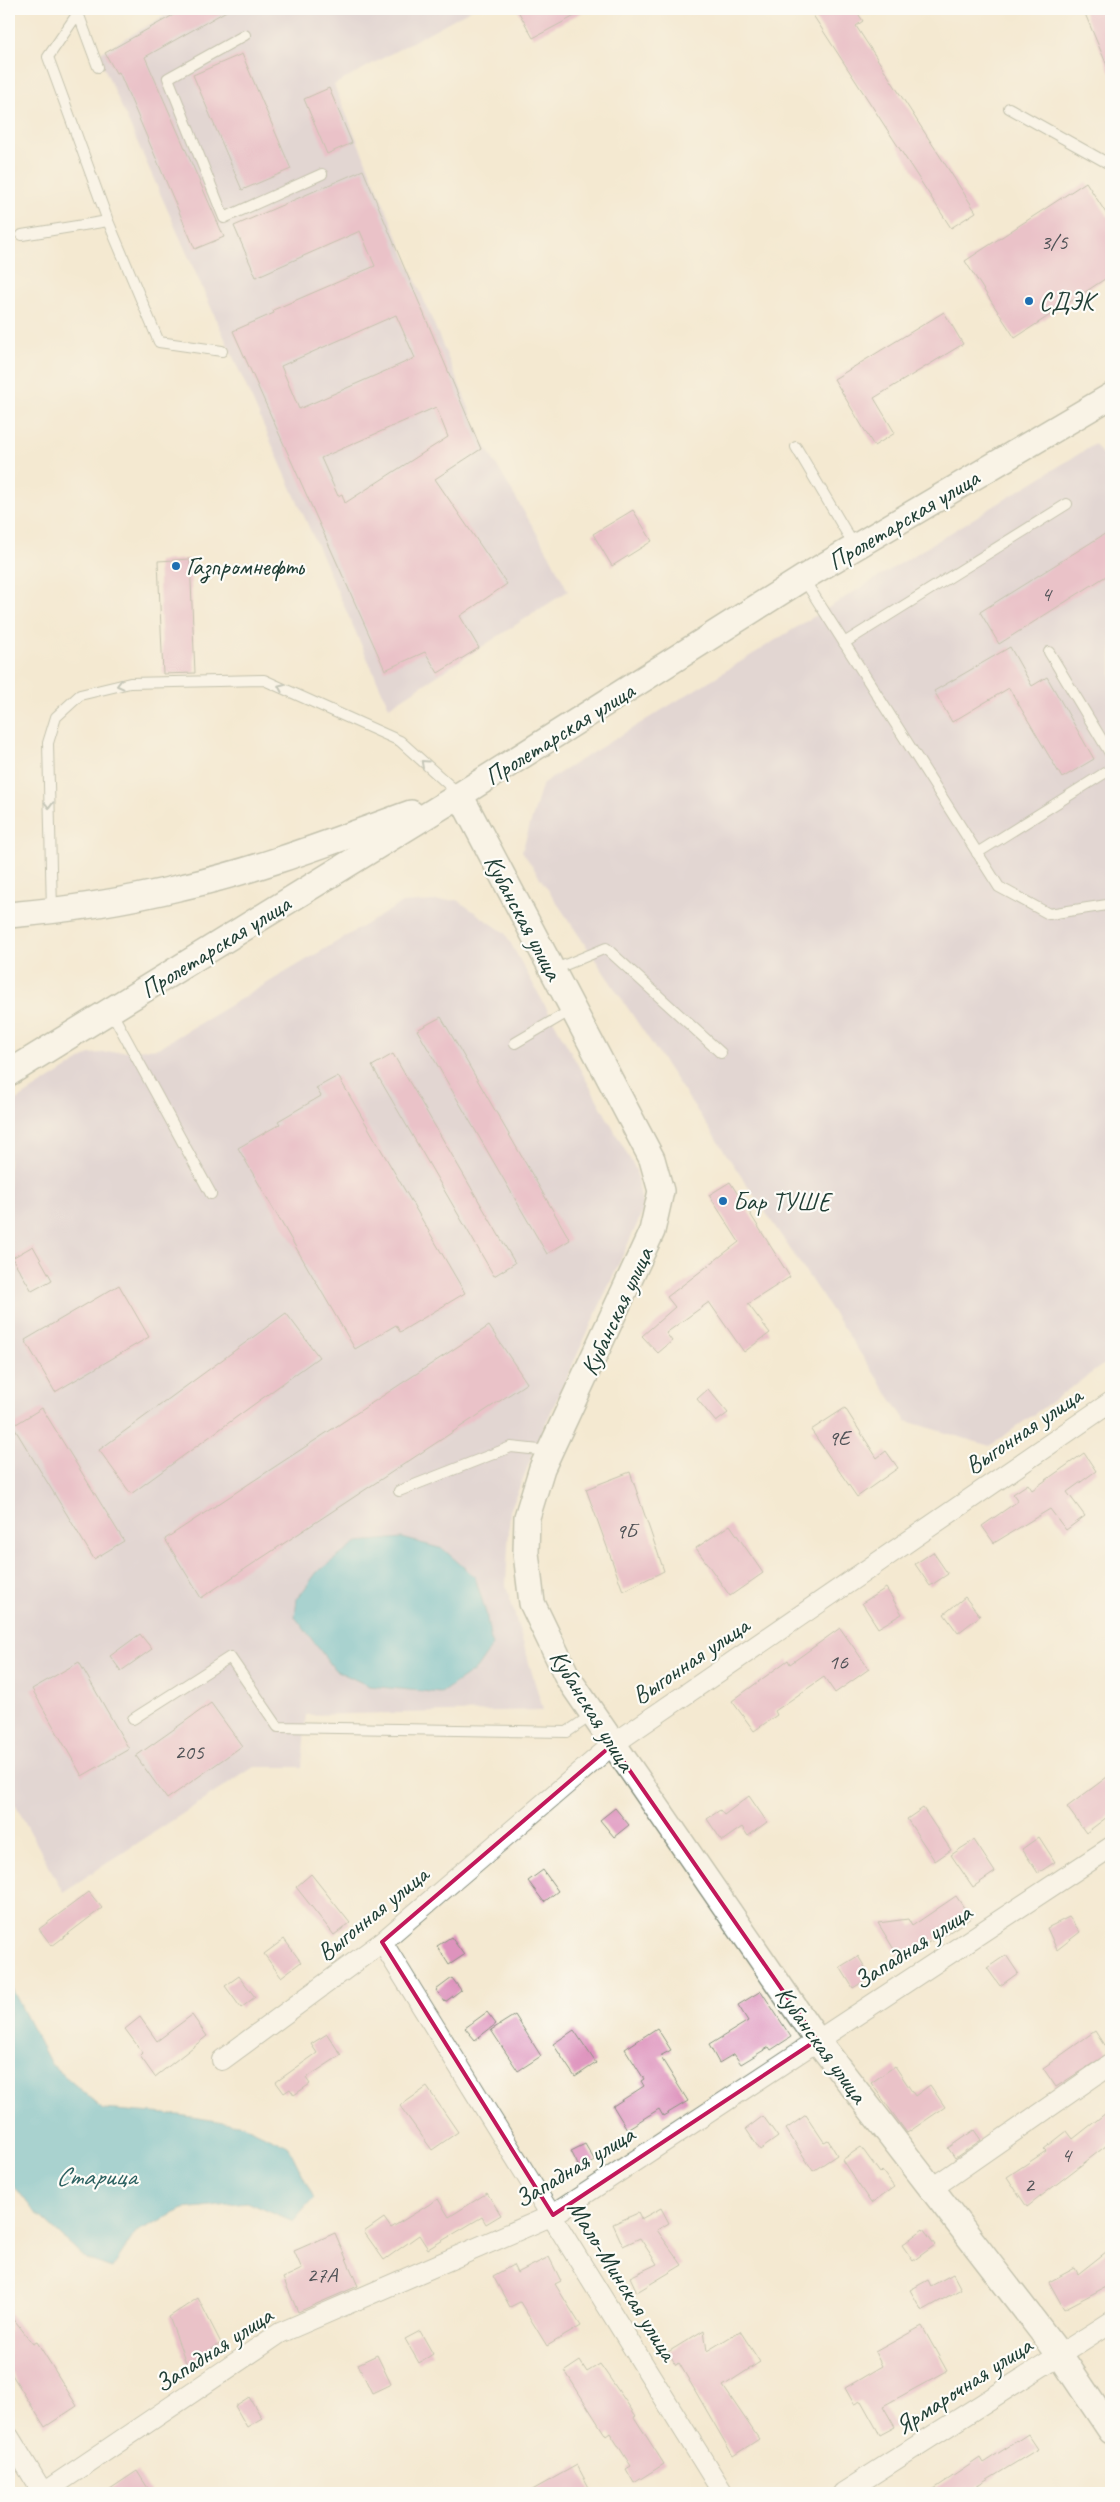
<svg xmlns="http://www.w3.org/2000/svg" width="1120" height="2502" viewBox="0 0 1120 2502" font-family="Caveat,sans-serif">
<style>
.industrial{fill:#ccbed3}
.water{fill:#4fb7cd;stroke:#377a80}
.building{fill:#de93bd;fill-rule:evenodd}
.lines{fill:none;stroke-linecap:round;stroke-linejoin:round}
.service-casing{stroke:#8a9382;stroke-width:12}
.minor-casing{stroke:#8a9382;stroke-width:22}
.tertiary-casing{stroke:#8a9382;stroke-width:28}
.service{stroke:#fff;stroke-width:10}
.minor{stroke:#fff;stroke-width:20}
.tertiary{stroke:#fff;stroke-width:25}
.oneway{stroke:#8f9e9a}
.marked{fill:none;stroke:#c2185b;stroke-width:4;stroke-linejoin:round}
.poi-dot{fill:#1f6fb2;stroke:#fdfcf7;stroke-width:2}
.labels{text-anchor:middle;stroke-width:4.5;stroke-linejoin:round;paint-order:stroke}
.number-label{font-size:22px;fill:#4f5256}
.poi-label{font-size:25px;fill:#1f3d34;stroke:#fdfcf7;text-anchor:start}
.street-label{font-size:25px;fill:#1f3d34;stroke:#fdfcf7}
.water-label{font-size:26px;font-style:italic;fill:#2d6262;stroke:#fdfcf7}
</style>
<rect width="100%" height="100%" fill="#fdfcf7"/>
<filter id="ink" filterUnits="userSpaceOnUse"><feTurbulence type="fractalNoise" baseFrequency=".02" numOctaves="2"/><feDisplacementMap in="SourceGraphic" scale="10" xChannelSelector="R" yChannelSelector="G"/><feConvolveMatrix kernelMatrix="1 2 1 2 8 2 1 2 1" color-interpolation-filters="sRGB"/></filter>
<filter id="wash" filterUnits="userSpaceOnUse"><feTurbulence type="fractalNoise" baseFrequency=".0096" numOctaves="4" result="noise"/><feDisplacementMap in="SourceGraphic" scale="20" xChannelSelector="R" yChannelSelector="G"/><feGaussianBlur stdDeviation="1.12" result="paint"/><feColorMatrix in="noise" values="0 0 0 0 0 0 0 0 0 0 0 0 0 0 0 0 0 1.4 0 .05"/><feComposite in="paint" operator="in"/></filter>
<g filter="url(#wash)">
<rect width="100%" height="100%" fill="#f4e9d1"/>
<g class="industrial">
<polygon points="176,9 472,9 334,85 484,444 549,554 568,591 389,707 98,54"/>
<polygon points="1095,444 1111,467 1111,1359 990,1446 906,1421 522,851 543,783"/>
<polygon points="457,900 505,933 636,1170 643,1211 540,1436 510,1511 506,1585 543,1710 306,1715 302,1767 254,1767 63,1892 9,1793 9,1105 90,1054 158,1048 402,903"/>
</g>
<g class="water">
<polygon points="402,1538 443,1549 475,1577 486,1613 492,1646 476,1669 441,1693 369,1686 335,1670 295,1617 297,1599 317,1572 358,1542"/>
<polygon points="9,1983 51,2064 103,2109 179,2115 244,2125 288,2146 314,2198 293,2222 247,2202 184,2209 136,2232 112,2268 86,2259 32,2209 9,2179"/>
</g>
<g id="blocks">
<g class="building">
<polygon points="184,9 230,9 145,57 224,237 195,249 119,72 116,73 105,53"/>
<polygon points="517,9 588,9 533,38"/>
<polygon points="809,9 855,9 863,21 856,26 976,212 951,228"/>
<polygon points="1083,9 1111,9 1111,75"/>
<polygon points="242,54 291,169 242,190 193,75"/>
<polygon points="329,88 352,143 327,154 304,99"/>
<path d="M363,170L481,449L435,479L507,584L460,616L479,648L438,673L425,652L385,670L233,331L274,313L273,310L375,266L360,231L256,277L234,226ZM396,315L415,358L299,409L281,366ZM436,407L448,437L345,503L342,494L338,496L321,458Z"/>
<polygon points="1086,182 1111,221 1111,275 1015,338 965,261"/>
<polygon points="944,312 963,344 874,398 895,433 874,446 834,379"/>
<polygon points="633,510 652,541 612,566 593,534"/>
<polygon points="1111,530 1111,573 999,644 980,612"/>
<polygon points="190,559 195,673 163,674 158,561"/>
<polygon points="1010,647 1032,686 1047,677 1094,759 1062,778 1009,688 952,722 934,691"/>
<polygon points="441,1017 570,1240 547,1254 417,1030"/>
<polygon points="393,1054 515,1263 494,1276 372,1066"/>
<polygon points="338,1076 465,1293 400,1332 396,1325 355,1349 238,1148 280,1124 278,1121 321,1096 316,1088"/>
<polygon points="730,1182 790,1277 748,1304 770,1333 744,1352 709,1302 666,1333 672,1341 658,1353 642,1336 675,1307 667,1297 739,1242 709,1195"/>
<polygon points="33,1246 52,1280 32,1291 12,1258"/>
<polygon points="119,1285 149,1337 55,1392 25,1340"/>
<polygon points="286,1313 319,1357 131,1494 99,1450"/>
<polygon points="489,1326 527,1383 201,1598 165,1539"/>
<polygon points="708,1389 728,1413 716,1422 697,1399"/>
<polygon points="42,1408 124,1541 94,1559 13,1426"/>
<polygon points="845,1408 877,1458 886,1451 898,1468 857,1497 811,1430"/>
<polygon points="1084,1453 1096,1471 1067,1492 1085,1516 1066,1530 1050,1509 994,1543 982,1526 1018,1501 1013,1494 1028,1484 1032,1490"/>
<polygon points="630,1472 664,1571 623,1591 586,1489"/>
<polygon points="730,1525 763,1573 730,1596 696,1548"/>
<polygon points="933,1552 948,1574 930,1586 915,1564"/>
<polygon points="886,1588 902,1614 878,1628 862,1603"/>
<polygon points="965,1597 980,1616 958,1633 944,1614"/>
<polygon points="840,1628 869,1669 835,1693 824,1677 775,1711 777,1715 754,1731 732,1701 788,1660 790,1664"/>
<polygon points="140,1634 152,1649 121,1671 110,1656"/>
<polygon points="79,1662 129,1749 82,1776 32,1689"/>
<polygon points="211,1703 242,1746 167,1799 136,1756"/>
<polygon points="1111,1774 1111,1814 1086,1833 1067,1807"/>
<polygon points="749,1796 767,1822 748,1836 742,1827 722,1841 707,1819 720,1810 724,1815"/>
<polygon points="615,1808 629,1825 614,1837 600,1820"/>
<polygon points="923,1808 951,1850 935,1861 907,1819"/>
<polygon points="1039,1837 1055,1862 1038,1873 1022,1849"/>
<polygon points="974,1840 995,1872 973,1887 951,1855"/>
<polygon points="543,1870 558,1891 544,1902 528,1881"/>
<polygon points="311,1874 350,1923 334,1935 296,1887"/>
<polygon points="89,1892 102,1908 52,1946 39,1929"/>
<polygon points="956,1896 971,1918 945,1935 898,1956 878,1923 908,1919 912,1926"/>
<polygon points="1069,1917 1080,1932 1057,1950 1047,1928"/>
<polygon points="451,1937 464,1955 449,1965 437,1946"/>
<polygon points="284,1939 301,1962 281,1977 264,1954"/>
<polygon points="1006,1955 1018,1973 1000,1986 987,1968"/>
<polygon points="858,1956 871,1977 853,1988 840,1967"/>
<polygon points="239,1976 255,1997 241,2008 225,1986"/>
<polygon points="452,1978 461,1990 445,2002 436,1990"/>
<polygon points="761,1991 791,2037 771,2050 769,2047 741,2064 734,2054 719,2063 709,2045 748,2021 738,2005"/>
<polygon points="487,2012 496,2024 475,2040 465,2028"/>
<polygon points="192,2015 207,2036 155,2077 140,2056 143,2053 125,2029 140,2017 157,2041"/>
<polygon points="515,2015 541,2056 518,2071 491,2030"/>
<polygon points="657,2028 671,2050 660,2056 688,2101 663,2116 659,2109 627,2129 613,2106 644,2086 641,2081 644,2079 625,2049"/>
<polygon points="574,2030 596,2063 575,2077 553,2044"/>
<polygon points="1095,2031 1109,2053 1056,2087 1043,2068"/>
<polygon points="327,2034 341,2055 306,2078 310,2084 294,2095 290,2089 284,2093 276,2082 317,2053 311,2044"/>
<polygon points="895,2066 915,2096 930,2085 945,2107 907,2133 871,2083"/>
<polygon points="427,2087 458,2132 432,2150 400,2106"/>
<polygon points="1111,2109 1111,2142 1027,2207 1007,2177 1046,2151 1044,2149 1067,2131 1073,2139"/>
<polygon points="806,2115 824,2142 828,2140 837,2155 813,2171 786,2129"/>
<polygon points="763,2116 778,2137 760,2150 746,2129"/>
<polygon points="974,2130 981,2140 955,2158 948,2148"/>
<polygon points="585,2144 595,2161 580,2169 571,2151"/>
<polygon points="861,2147 880,2173 882,2171 894,2187 871,2203 842,2160"/>
<polygon points="487,2193 501,2215 486,2224 482,2217 428,2249 419,2235 384,2260 364,2232 384,2218 391,2228 438,2199 449,2217"/>
<polygon points="661,2208 669,2223 657,2230 682,2265 637,2292 630,2277 657,2264 640,2238 623,2246 613,2224 638,2213 641,2219"/>
<polygon points="923,2229 935,2245 913,2261 902,2245"/>
<polygon points="335,2233 358,2286 298,2312 283,2278 302,2269 294,2251"/>
<polygon points="1111,2248 1111,2284 1064,2309 1049,2282 1075,2268 1078,2274"/>
<polygon points="549,2257 561,2281 555,2284 581,2326 547,2346 520,2302 510,2307 493,2276 513,2265 517,2273"/>
<polygon points="953,2274 961,2289 922,2311 910,2290 928,2280 931,2286"/>
<polygon points="198,2298 221,2343 187,2365 169,2317"/>
<polygon points="9,2313 33,2344 37,2342 77,2406 45,2427 9,2370"/>
<polygon points="922,2326 947,2371 883,2406 895,2427 880,2435 861,2401 854,2404 845,2388 882,2366 875,2352"/>
<polygon points="704,2330 707,2351 740,2331 760,2362 723,2386 759,2439 733,2456 679,2363 676,2365 668,2352"/>
<polygon points="420,2331 433,2354 419,2363 405,2339"/>
<polygon points="377,2355 391,2384 372,2393 358,2364"/>
<polygon points="580,2361 587,2372 600,2364 636,2416 634,2417 664,2464 634,2483 626,2469 631,2466 610,2433 606,2436 565,2371"/>
<polygon points="249,2397 262,2418 247,2427 235,2406"/>
<polygon points="1028,2434 1038,2449 966,2493 928,2493 980,2458 983,2463"/>
<polygon points="577,2465 592,2493 527,2493"/>
<polygon points="137,2471 151,2493 104,2493"/>
</g>
</g>
</g>
<g filter="url(#ink)">
<use href="#blocks" fill-opacity="0" stroke="#8a9382" stroke-width="1"/>
<g class="lines">
<defs>
<g id="service">
<polyline points="245,35 168,78 224,218 322,174"/>
<polyline points="98,67 78,13 48,57 108,221 159,342 222,351"/>
<polyline points="1009,108 1111,165"/>
<polyline points="22,235 108,221"/>
<polyline points="796,447 855,547"/>
<polyline points="803,578 999,887 1049,914 1107,905 1111,903"/>
<polyline points="844,643 1067,504"/>
<polyline points="1049,652 1111,755"/>
<polyline points="977,853 1111,769"/>
<polyline points="52,910 48,743 56,717 80,695 130,683 264,680 400,741 459,794"/>
<polyline points="553,970 606,948 721,1053"/>
<polyline points="111,1011 211,1194"/>
<polyline points="515,1043 573,1009"/>
<polyline points="399,1491 511,1447 549,1451"/>
<polyline points="133,1719 230,1657 278,1727 567,1732 592,1715"/>
</g>
<g id="minor">
<polyline points="382,1942 723,2493"/>
<polyline points="222,2060 382,1942 612,1745 1111,1402"/>
<polyline points="931,2189 1111,2064"/>
<polyline points="9,2437 43,2493"/>
<polyline points="43,2493 280,2333 553,2215 1111,1847"/>
<polyline points="843,2493 1111,2322"/>
</g>
<g id="tertiary">
<polyline points="460,795 652,1159 661,1191 652,1231 542,1468 527,1517 526,1553 532,1603 568,1678 817,2040 1060,2355 1111,2431"/>
<path d="M9,915C67,910 125,901 182,887C259,870 336,840 411,813"/>
<polyline points="9,1073 460,795 803,578 1111,396"/>
</g>
</defs>
<use href="#service" class="service-casing"/>
<use href="#minor" class="minor-casing"/>
<use href="#tertiary" class="tertiary-casing"/>
<use href="#service" class="service"/>
<use href="#minor" class="minor"/>
<use href="#tertiary" class="tertiary"/>
</g>
<defs><path id="oneway-chevron" d="M-2-3.5L2.5 0L-2 3.5" fill="none" stroke-width="1.6" stroke-linecap="round" stroke-linejoin="round" transform="scale(1.25)"/></defs>
<g class="oneway">
<use href="#oneway-chevron" transform="translate(120 685) rotate(166)"/>
<use href="#oneway-chevron" transform="translate(281 687) rotate(-157)"/>
<use href="#oneway-chevron" transform="translate(424 763) rotate(-138)"/>
<use href="#oneway-chevron" transform="translate(49 805) rotate(89)"/>
</g>
</g>
<path d="M0 0H1120V2502H0ZM612,1745L817,2040L553,2215L382,1942Z" fill="#f4e9d1" fill-opacity=".55" fill-rule="evenodd"/>
<path class="marked" d="M612,1745L817,2040L553,2215L382,1942Z"/>
<g class="poi-dot">
<circle cx="1029" cy="301" r="5"/>
<circle cx="176" cy="566" r="5"/>
<circle cx="723" cy="1201" r="5"/>
</g>
<g class="labels">
<g class="number-label">
<text x="1054" y="249">3/5</text>
<text x="1046" y="601">4</text>
<text x="839" y="1445">9Е</text>
<text x="626" y="1538">9Б</text>
<text x="838" y="1669">16</text>
<text x="189" y="1759">205</text>
<text x="1066" y="2162">4</text>
<text x="1029" y="2192">2</text>
<text x="322" y="2282">27А</text>
</g>
<g class="poi-label">
<text x="1039" y="310">СДЭК</text>
<text x="186" y="575">Газпромнефть</text>
<text x="733" y="1210">Бар ТУШЕ</text>
</g>
<g class="street-label">
<text transform="translate(903 519) rotate(-31)" y="9">Пролетарская улица</text>
<text transform="translate(559 733) rotate(-32)" y="9">Пролетарская улица</text>
<text transform="translate(524 917) rotate(62)" y="9">Кубанская улица</text>
<text transform="translate(215 946) rotate(-32)" y="9">Пролетарская улица</text>
<text transform="translate(616 1311) rotate(-65)" y="9">Кубанская улица</text>
<text transform="translate(1023 1430) rotate(-34)" y="9">Выгонная улица</text>
<text transform="translate(690 1660) rotate(-34)" y="9">Выгонная улица</text>
<text transform="translate(593 1710) rotate(58)" y="9">Кубанская улица</text>
<text transform="translate(372 1913) rotate(-39)" y="9">Выгонная улица</text>
<text transform="translate(912 1946) rotate(-33)" y="9">Западная улица</text>
<text transform="translate(822 2044) rotate(54)" y="9">Кубанская улица</text>
<text transform="translate(574 2166) rotate(-31)" y="9">Западная улица</text>
<text transform="translate(623 2280) rotate(58)" y="9">Мало-Минская улица</text>
<text transform="translate(213 2349) rotate(-33)" y="9">Западная улица</text>
<text transform="translate(963 2385) rotate(-33)" y="9">Ярмарочная улица</text>
</g>
<g class="water-label">
<text x="96" y="2185">Старица</text>
</g>
</g>
<rect width="1120" height="2502" fill="none" stroke="#fdfcf7" stroke-width="30"/>
</svg>
